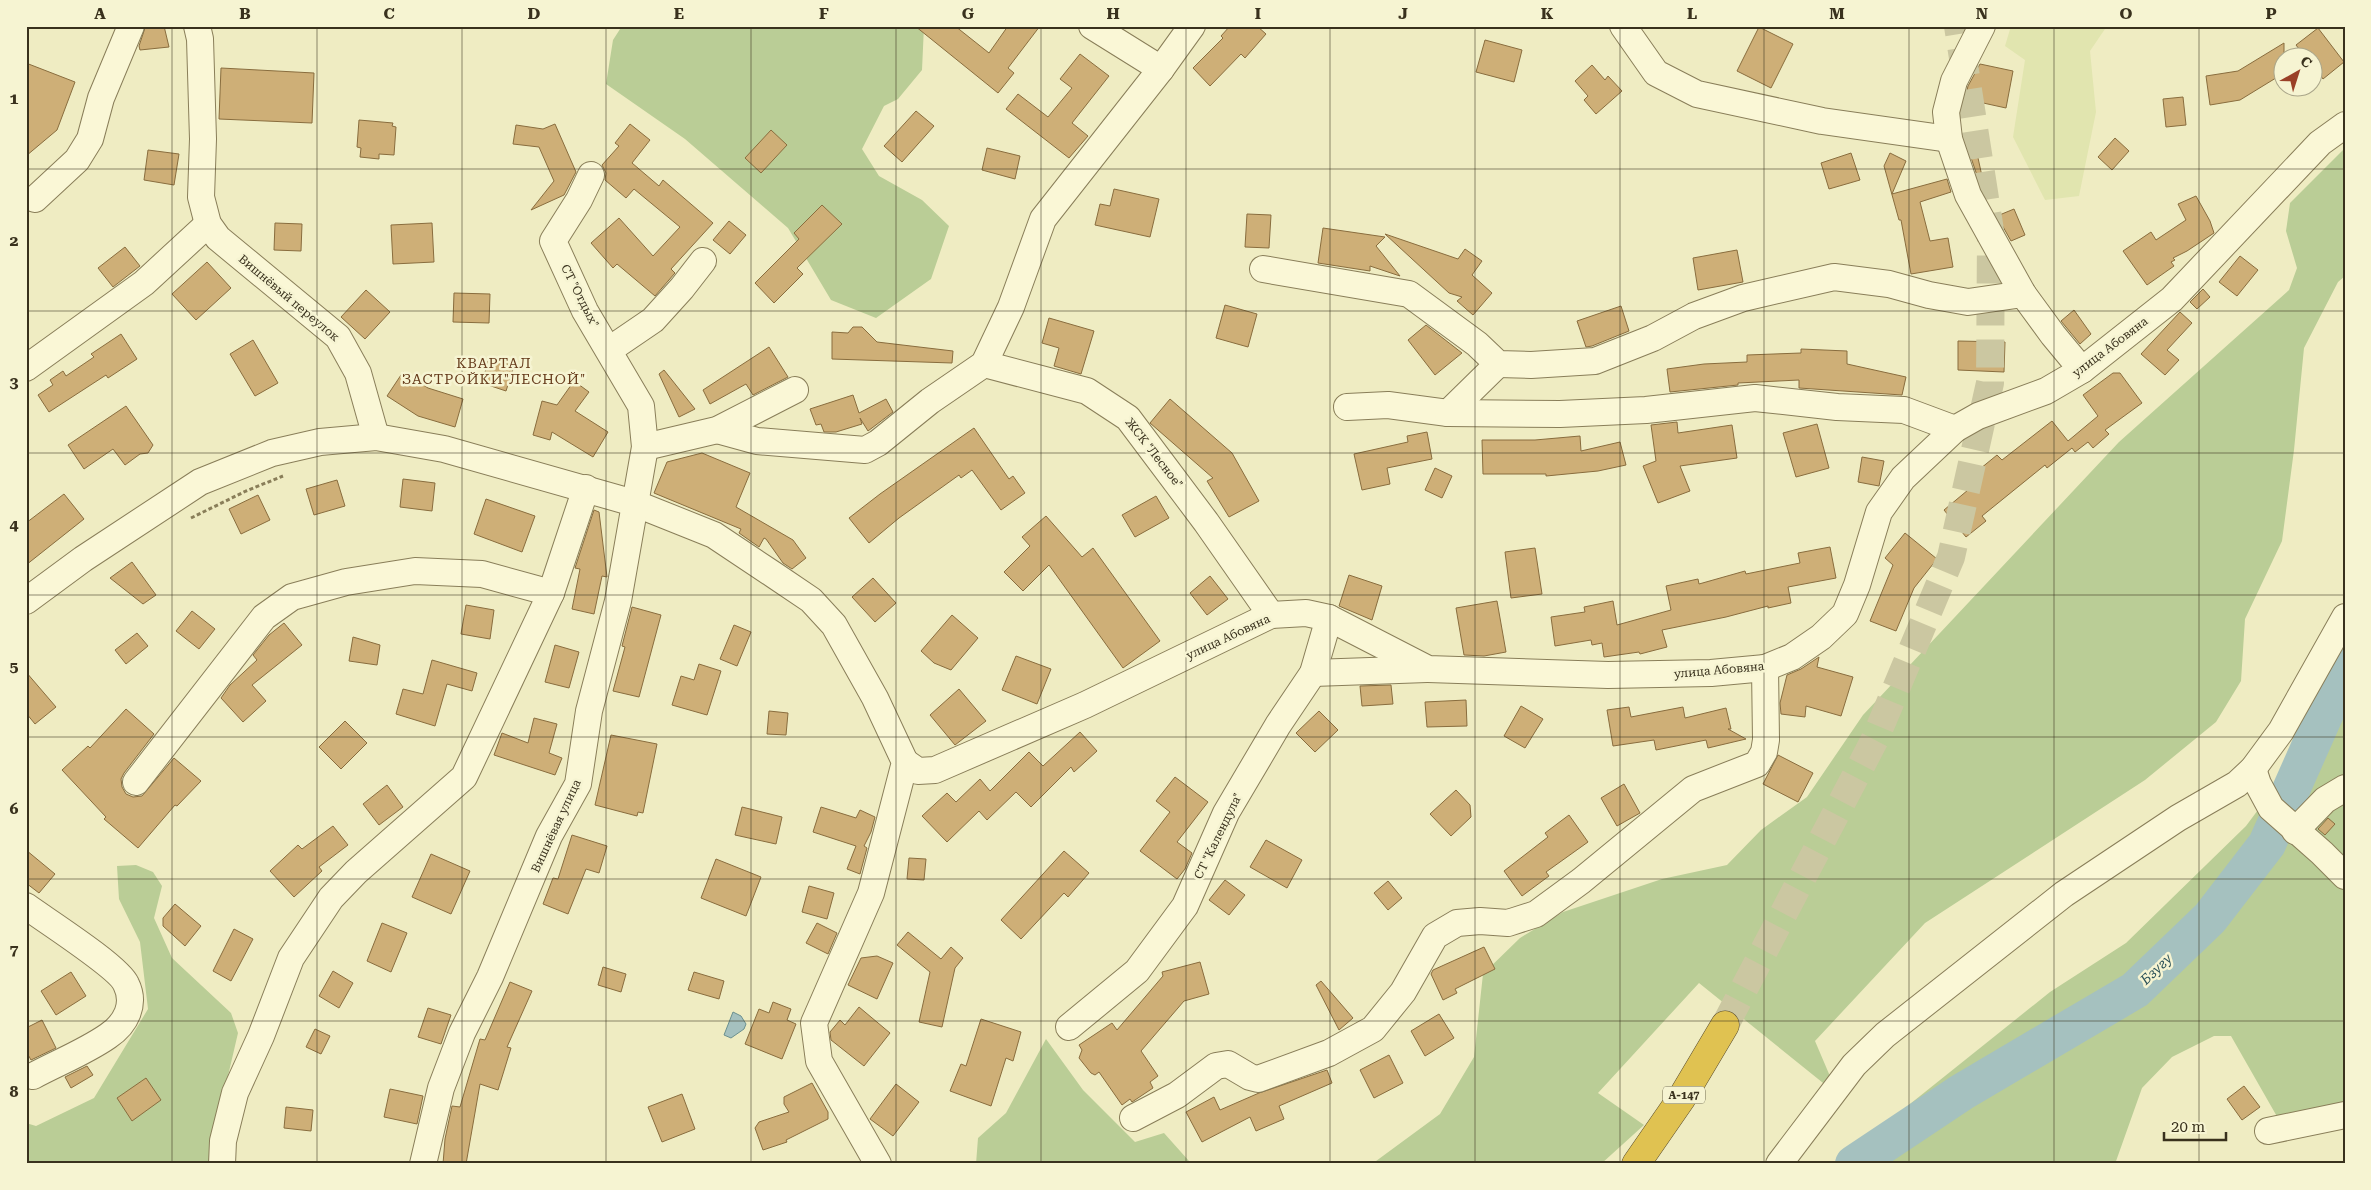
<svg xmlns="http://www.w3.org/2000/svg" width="2371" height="1190" viewBox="0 0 2371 1190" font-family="'Roboto Serif',serif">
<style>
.farmland{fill:#e1e5af}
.green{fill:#bacd96}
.water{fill:#a5c1bf;stroke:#6b908f}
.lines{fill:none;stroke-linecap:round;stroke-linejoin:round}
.river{stroke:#a5c1bf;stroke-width:38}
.building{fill:#ceaf77;stroke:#896d3e}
.highway-tunnel{stroke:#cbc7a1;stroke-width:28;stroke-dasharray:28 14;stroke-linecap:butt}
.minor-casing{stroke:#897e59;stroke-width:28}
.highway-casing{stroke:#574a2d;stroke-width:29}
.path{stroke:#897e59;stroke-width:3;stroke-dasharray:4 2.5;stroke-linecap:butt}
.minor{stroke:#faf7d6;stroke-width:26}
.highway{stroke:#e0c251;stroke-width:28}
.grid{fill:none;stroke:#39311d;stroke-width:1;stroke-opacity:0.55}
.labels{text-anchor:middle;stroke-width:5;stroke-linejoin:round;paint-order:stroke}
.shield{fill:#f6f4d2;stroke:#726c53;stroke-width:1}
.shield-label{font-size:11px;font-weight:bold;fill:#39311d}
.street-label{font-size:12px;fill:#39311d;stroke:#f6f4d2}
.neighbourhood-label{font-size:14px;letter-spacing:1px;fill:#663c1c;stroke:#f6f4d2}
.water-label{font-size:14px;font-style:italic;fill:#2c5259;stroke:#f6f4d2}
.neatline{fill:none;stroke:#39311d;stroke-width:2}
.grid-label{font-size:16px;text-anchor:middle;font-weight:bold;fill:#39311d}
</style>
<rect width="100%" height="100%" fill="#efecc2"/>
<polygon class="farmland" points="2011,26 2107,26 2090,51 2096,112 2079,196 2045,200 2013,137 2025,60 2005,46"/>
<g class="green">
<polygon points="622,26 924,26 922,70 898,99 884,106 862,149 879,176 922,200 949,226 931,279 876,318 831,300 788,228 685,139 606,84 613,40"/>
<polygon points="2345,148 2345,276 2338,282 2304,348 2294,450 2282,541 2245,619 2241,681 2216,722 2145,780 1925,923 1815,1041 1838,1095 1699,983 1598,1093 1644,1125 1601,1164 1372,1164 1440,1114 1474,1057 1483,974 1520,938 1563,912 1662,879 1727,865 1761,830 1807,797 1863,715 2119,442 2289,290 2297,268 2286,231 2290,203"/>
<polygon points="2345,697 2345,1125 2287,1134 2231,1036 2214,1036 2172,1057 2142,1088 2115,1164 1852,1164 1910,1104 2050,992 2126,943 2246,826 2340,700"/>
<polygon points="136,865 153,872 162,886 154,918 172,958 231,1013 238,1033 210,1153 210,1164 26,1164 26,1123 36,1126 94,1098 148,1009 140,942 119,899 117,866"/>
<polygon points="1046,1039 1083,1090 1135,1142 1164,1133 1189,1161 1201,1164 976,1164 978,1138 1006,1113"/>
</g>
<polygon class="water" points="733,1012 741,1016 746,1024 744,1029 731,1038 724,1035"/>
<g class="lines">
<polyline class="river" points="1854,1164 1962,1092 2135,990 2210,918 2267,844 2345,668"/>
</g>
<g class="building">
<polygon points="151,26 164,26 169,47 140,50 139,46 145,28"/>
<polygon points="915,26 955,26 989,53 1008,26 1040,26 1008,68 1014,73 998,93"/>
<polygon points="1230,26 1257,26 1266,34 1245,58 1241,54 1210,86 1193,68 1223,38 1221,36"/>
<polygon points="1759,27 1793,44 1771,88 1737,71"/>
<polygon points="2318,28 2344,62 2323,79 2314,67 2314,58 2306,58 2296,45"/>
<polygon points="1485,40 1522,50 1514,82 1476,72"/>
<polygon points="2284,43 2284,73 2240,100 2210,105 2206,76 2238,71"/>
<polygon points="1080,54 1109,76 1072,123 1088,136 1069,158 1006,109 1018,94 1048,117 1072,88 1060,79"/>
<polygon points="26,63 75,82 57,130 26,156"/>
<polygon points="1980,64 2013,71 2006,108 1965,99 1968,86"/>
<polygon points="1592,65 1605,80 1608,76 1622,91 1596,114 1584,100 1588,96 1575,81"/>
<polygon points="221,68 314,73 312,123 219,119"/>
<polygon points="2183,97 2186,125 2166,127 2163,99"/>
<polygon points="916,111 934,126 902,162 884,146"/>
<polygon points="359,120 393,123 392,126 396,127 394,155 379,154 379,159 360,157 361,148 357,147"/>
<polygon points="555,124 576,172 564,195 531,210 554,181 539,147 513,144 516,125 543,129"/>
<polygon points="630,124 650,140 632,163 659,186 663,180 713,223 671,269 675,273 655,296 617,264 613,268 591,243 619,218 653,256 680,227 634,189 626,198 605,180 606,173 602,165 619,146 615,143"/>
<polygon points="771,130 787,145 761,173 745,158"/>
<polygon points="1973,135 1985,190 1982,190 1964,137"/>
<polygon points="2115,138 2129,151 2112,170 2098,157"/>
<polygon points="987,148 1020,156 1015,179 982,170"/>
<polygon points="148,150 179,154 174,185 144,180"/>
<polygon points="1851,153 1860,180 1829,189 1821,163"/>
<polygon points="1890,153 1906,161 1892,194 1947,179 1951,192 1920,202 1930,241 1948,238 1953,267 1911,274 1901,220 1899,220 1884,166"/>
<polygon points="1114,189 1159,199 1150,237 1095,225 1100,204 1110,206"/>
<polygon points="2196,196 2210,221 2214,233 2187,251 2173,258 2175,260 2171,262 2174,266 2147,285 2123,251 2151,232 2156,240 2186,220 2178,204"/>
<polygon points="822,205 842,224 797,268 803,274 774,303 755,283 799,239 794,233"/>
<polygon points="2014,209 2025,235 2011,241 1997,216"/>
<polygon points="1247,214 1271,215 1269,248 1245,247"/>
<polygon points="729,221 746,235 730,254 713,240"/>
<polygon points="275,223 302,224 301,251 274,250"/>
<polygon points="432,223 434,262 393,264 391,225"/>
<polygon points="1323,228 1385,237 1376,246 1400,276 1370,266 1370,271 1318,263"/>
<polygon points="1385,234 1458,259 1465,249 1482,261 1472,275 1492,293 1473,315 1457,301 1462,297 1449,293"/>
<polygon points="125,247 140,266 113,287 98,268"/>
<polygon points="1737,250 1743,282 1698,290 1693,258"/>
<polygon points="2240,256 2258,270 2237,296 2219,282"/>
<polygon points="207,262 231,288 196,320 172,294"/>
<polygon points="2203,289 2210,297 2197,309 2190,302"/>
<polygon points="366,290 390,312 365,339 341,317"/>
<polygon points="454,293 490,294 489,323 453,322"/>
<polygon points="1225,305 1257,314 1248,347 1216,338"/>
<polygon points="1621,306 1629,331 1592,346 1586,347 1577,321"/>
<polygon points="2074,310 2091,334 2080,344 2061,321"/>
<polygon points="2180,312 2192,323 2167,350 2179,360 2165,375 2141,354"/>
<polygon points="1049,318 1094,331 1081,374 1054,366 1059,348 1042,343"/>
<polygon points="1426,325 1462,353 1435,375 1408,340"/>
<polygon points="853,327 862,327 877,342 953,351 952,363 832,359 832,332 848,333"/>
<polygon points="121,334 137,359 108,378 106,375 49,412 38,395 53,385 50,380 63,371 66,376 94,357 91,354"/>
<polygon points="253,340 278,383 255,396 230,354"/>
<polygon points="1958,341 2005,342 2004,372 1958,370"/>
<polygon points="769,347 788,377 753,395 746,384 710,404 703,390"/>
<polygon points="1801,349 1847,351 1847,364 1906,377 1902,395 1799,388 1799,380 1738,383 1738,385 1670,392 1667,369 1704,364 1747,362 1747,355 1801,353"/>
<polygon points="489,358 514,366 506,391 482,383"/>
<polygon points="664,370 695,409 679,417 659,374"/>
<polygon points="403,372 428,388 463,399 455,427 418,416 387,396"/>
<polygon points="2113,373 2120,373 2142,403 2105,430 2109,434 2093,448 2088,442 2075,452 2072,448 2047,468 2045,465 1982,516 1986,521 1966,537 1944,510 1980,480 1975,473 1997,455 2002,460 2052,421 2068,441 2098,416 2083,395"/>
<polygon points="574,381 589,392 575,411 608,432 593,457 552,432 550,440 533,435 542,401 557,405"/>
<polygon points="853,395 859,413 886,399 893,412 868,431 860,418 862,424 836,432 824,432 821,424 816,425 810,409"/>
<polygon points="1170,399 1232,453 1259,501 1229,517 1207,481 1213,478 1150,423"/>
<polygon points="126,406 153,445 148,453 140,454 125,465 113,449 84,469 68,445"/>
<polygon points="1677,422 1678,433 1732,425 1737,458 1680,466 1690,491 1658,503 1643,466 1656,461 1651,425"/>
<polygon points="1817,424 1829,468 1796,477 1783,433"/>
<polygon points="974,428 1009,479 1013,476 1025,493 1001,510 972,470 961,478 959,475 899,518 869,543 849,518 880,494"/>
<polygon points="1427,432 1432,459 1387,468 1390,484 1362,490 1354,454 1408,442 1407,436"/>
<polygon points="1580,436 1581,451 1620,442 1626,465 1598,471 1546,476 1546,474 1483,474 1482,440 1535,440"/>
<polygon points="702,453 750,473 736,507 793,540 806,558 792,569 783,563 766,539 764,538 759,547 739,533 741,529 654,493 667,462"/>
<polygon points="1862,457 1884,461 1879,486 1858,482"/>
<polygon points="1435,468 1452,476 1442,498 1425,490"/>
<polygon points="403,479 435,483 432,511 400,507"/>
<polygon points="337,480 345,506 314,515 306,489"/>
<polygon points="64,494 84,519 26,565 26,523"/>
<polygon points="258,495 270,520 241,534 229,509"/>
<polygon points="1156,496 1169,518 1135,537 1122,515"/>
<polygon points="486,499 535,516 522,552 474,534"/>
<polygon points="594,510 599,512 607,577 602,576 594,614 572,609 580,569 575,568"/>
<polygon points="1046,516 1082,557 1093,548 1160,641 1123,668 1049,565 1023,591 1004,572 1030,546 1022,537"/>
<polygon points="1905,533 1937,559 1914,588 1896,631 1870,621 1893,565 1885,558"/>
<polygon points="1830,547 1836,578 1788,587 1791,603 1768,608 1768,606 1726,617 1662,630 1667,647 1640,654 1639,652 1604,657 1602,643 1592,645 1591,640 1555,646 1551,617 1585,612 1584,607 1613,601 1617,625 1671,610 1666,586 1698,579 1699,584 1745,571 1746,574 1800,563 1798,553"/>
<polygon points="1535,548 1542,594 1511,598 1505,552"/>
<polygon points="132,562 156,595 143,604 110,578"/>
<polygon points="1349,575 1382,586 1372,620 1339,606"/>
<polygon points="1210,576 1228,599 1207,615 1190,593"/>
<polygon points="873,578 896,603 875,622 852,597"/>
<polygon points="1497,601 1506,652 1484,656 1464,655 1456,608"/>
<polygon points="466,605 494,610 490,639 461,634"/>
<polygon points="632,607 661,615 639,697 613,691 625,647 622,646"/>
<polygon points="192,611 215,629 199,649 176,631"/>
<polygon points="952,615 978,638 951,670 934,663 921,651"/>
<polygon points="284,623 302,645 252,685 266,701 243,722 221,698 230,685 257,660 253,655 269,635"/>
<polygon points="734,625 751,632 737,666 720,659"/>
<polygon points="137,633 148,646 126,664 115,650"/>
<polygon points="353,637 380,645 377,665 349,661"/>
<polygon points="555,645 579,652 569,688 545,682"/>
<polygon points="1016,656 1051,669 1037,704 1002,690"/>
<polygon points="1819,657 1817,667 1853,677 1841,716 1806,706 1805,717 1781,714 1780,703 1787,675 1801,669"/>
<polygon points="432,660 477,673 472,691 447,684 435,726 396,714 403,689 423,694"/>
<polygon points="699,664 721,671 707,715 672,705 681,676 694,680"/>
<polygon points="26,672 56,707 35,724 26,713"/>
<polygon points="1391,685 1393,704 1362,706 1360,686"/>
<polygon points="959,689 986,721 955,745 930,715"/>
<polygon points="1466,700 1467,726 1427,727 1425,702"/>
<polygon points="1521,706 1543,719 1525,748 1504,736"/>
<polygon points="1629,707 1631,717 1683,707 1685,718 1726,708 1731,729 1728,729 1746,739 1708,748 1706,740 1656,750 1654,740 1613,746 1607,710"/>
<polygon points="126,709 154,734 124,773 121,779 122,787 126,794 133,797 142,796 174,758 201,781 177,806 175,805 138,848 104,819 106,817 62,770 88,746 90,748"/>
<polygon points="769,711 788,713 786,735 767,734"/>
<polygon points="1319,711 1338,730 1315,752 1296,733"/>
<polygon points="534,718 557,724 549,753 562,758 555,775 494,755 502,733 528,743"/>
<polygon points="345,721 367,743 341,769 319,747"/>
<polygon points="1080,732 1097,751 1074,772 1071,767 1031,807 1016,792 987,820 979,811 947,842 922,816 947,793 956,802 980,779 990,791 1029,752 1043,766"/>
<polygon points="611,735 657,744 643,813 638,812 637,816 595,805"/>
<polygon points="1778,755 1813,773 1798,802 1763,784"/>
<polygon points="1175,777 1208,802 1177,842 1192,853 1185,869 1177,879 1140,851 1170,812 1156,801"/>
<polygon points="1624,784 1640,813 1617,826 1601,798"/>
<polygon points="387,785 403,807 379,825 363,804"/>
<polygon points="1456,790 1470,805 1471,817 1451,836 1430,814"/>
<polygon points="742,807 782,817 776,844 735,835"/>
<polygon points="821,807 856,818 860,810 875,817 871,832 864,846 867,848 860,874 847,869 856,846 813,832"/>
<polygon points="1569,815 1588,842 1546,872 1549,876 1522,896 1504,871 1548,837 1545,833"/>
<polygon points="2328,818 2335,824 2325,835 2318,829"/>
<polygon points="333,826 348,845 319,867 322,871 294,897 270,871 298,845 302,849"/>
<polygon points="572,835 607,846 599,873 586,869 568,914 543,904 553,878 558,879"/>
<polygon points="1266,840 1302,860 1287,888 1250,867"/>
<polygon points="26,850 55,874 39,893 26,883"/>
<polygon points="1064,851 1089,873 1068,897 1064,893 1021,939 1001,920"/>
<polygon points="431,854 470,871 451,914 412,897"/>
<polygon points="909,858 926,859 924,880 907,879"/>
<polygon points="716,859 761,877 746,916 701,898"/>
<polygon points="1225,880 1245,895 1229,915 1209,900"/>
<polygon points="1388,881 1402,898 1388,910 1374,893"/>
<polygon points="809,886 834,893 827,919 802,912"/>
<polygon points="175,904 201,926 185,946 163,926 163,918"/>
<polygon points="382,923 407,933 391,972 367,961"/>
<polygon points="817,923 837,933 828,954 806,943"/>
<polygon points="234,929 253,939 231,981 213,971"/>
<polygon points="908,932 941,959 951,947 963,958 955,968 942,1027 919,1022 930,972 897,945"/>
<polygon points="1484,947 1495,969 1455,989 1457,993 1443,1000 1431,974 1433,970"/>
<polygon points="877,956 893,963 877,999 848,985 861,958"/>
<polygon points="1200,962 1209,994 1184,1001 1141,1051 1158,1076 1150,1082 1153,1088 1132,1102 1130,1099 1122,1105 1099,1072 1095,1075 1091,1073 1079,1058 1082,1050 1079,1045 1112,1023 1117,1030 1163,976 1162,972"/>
<polygon points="603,967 626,974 621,992 598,985"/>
<polygon points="333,971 353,983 339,1008 319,996"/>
<polygon points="71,972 86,996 56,1015 41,991"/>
<polygon points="694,972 724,981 719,999 688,990"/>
<polygon points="1321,981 1353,1018 1339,1030 1316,985"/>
<polygon points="510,982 532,991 507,1047 511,1048 498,1090 480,1084 466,1164 443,1164 445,1139 452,1106 460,1107 480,1039 485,1040"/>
<polygon points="773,1002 791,1009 787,1020 796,1024 782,1059 745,1044 759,1009 769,1013"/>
<polygon points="859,1007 890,1033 864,1066 831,1040 830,1032 840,1020 845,1025"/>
<polygon points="428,1008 451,1015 441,1044 418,1037"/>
<polygon points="1439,1014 1454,1038 1425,1056 1411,1031"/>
<polygon points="981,1019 1021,1032 1013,1061 1006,1058 991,1106 950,1091 961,1064 966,1066"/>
<polygon points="42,1020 56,1048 31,1060 26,1051 26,1028"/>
<polygon points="315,1029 330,1036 321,1054 306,1047"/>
<polygon points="1389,1055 1403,1083 1374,1098 1360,1070"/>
<polygon points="87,1066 93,1075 71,1088 65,1077"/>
<polygon points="1327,1070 1332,1083 1279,1106 1284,1119 1256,1131 1250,1117 1202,1142 1186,1112 1214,1097 1220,1110 1259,1093"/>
<polygon points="146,1078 161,1100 132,1121 117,1098"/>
<polygon points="812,1083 828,1112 828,1119 786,1140 787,1142 763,1150 755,1128 759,1122 789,1112 784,1104 784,1097"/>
<polygon points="896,1084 919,1102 893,1136 870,1119"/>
<polygon points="2244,1086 2260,1107 2242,1120 2227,1099"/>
<polygon points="390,1089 423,1096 417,1124 384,1117"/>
<polygon points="682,1094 695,1129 662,1142 648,1107"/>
<polygon points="286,1107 313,1110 311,1131 284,1128"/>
</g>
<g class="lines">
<polyline class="highway-tunnel" points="1725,1025 1875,739 1951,557 1990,383 1991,237 1958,26"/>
<defs>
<g id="minor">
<polyline points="197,26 200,39 203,139 201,197 208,224 218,238 338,337 358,373 376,437"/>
<polyline points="1092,26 1161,69"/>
<polyline points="1623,26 1656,73 1697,94 1822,121 1949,139"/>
<polyline points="1982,26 1954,81 1946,112 1949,139 1968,195 2023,294 2053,335 2082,370"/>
<polyline points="35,199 77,160 90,139 101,98 131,26"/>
<polyline points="1263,269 1409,294 1477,344 1498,364 1531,365 1595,361 1653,338 1694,316 1743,298 1834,277 1889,284 1929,295 1968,302 2023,294"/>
<polyline points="609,350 653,320 682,288 703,261"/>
<polyline points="984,364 1087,391 1128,418 1206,522 1271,615"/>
<polyline points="26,368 144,283 208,224"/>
<polyline points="1347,407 1388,405 1448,413 1498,364"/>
<polyline points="1448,413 1560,414 1646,410 1755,398 1837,407 1904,410 1955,429"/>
<polyline points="717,430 757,441 865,450 878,443 930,401 984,364 1011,307 1043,219 1161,69 1192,26"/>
<polyline points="645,447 717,430 795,390"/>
<polyline points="26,601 83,559 200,482 272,453 320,442 376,437 444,449 634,503 714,535 774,575 811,600 834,625 875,698 905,762 871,893 814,1023 819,1061 878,1164"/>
<polyline points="1313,673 1427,669"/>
<polyline points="905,762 918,771 935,770 1085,705 1271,615 1306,613 1329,618 1428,669 1608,675 1711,673 1765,668 1792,657 1821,637 1845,614 1857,585 1879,512 1903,478 1955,429 1978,416 2046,391 2082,370 2172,299 2320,143 2345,125"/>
<polyline points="2253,769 2258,784 2271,808 2322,853 2345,876"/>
<polyline points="136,782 264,617 292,597 346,582 415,571 482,574 551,593"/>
<polyline points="2295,831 2325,800 2345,788"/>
<path d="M26,906C45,920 119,967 126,984C136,1004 126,1024 108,1036C85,1052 57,1063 33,1076"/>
<polyline points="1069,1027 1137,971 1185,906 1226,813 1278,725 1313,673 1329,618"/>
<polyline points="1133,1118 1177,1095 1216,1066 1228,1064 1250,1077 1258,1079 1329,1053 1373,1029 1403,992 1435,936 1457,923 1480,921 1508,923 1536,914 1581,881 1693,789 1757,764 1764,752 1766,740 1765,668"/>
<polyline points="2268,1131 2345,1115"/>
<polyline points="222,1164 223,1141 235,1093 261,1036 291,958 331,898 356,872 464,777 551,593 586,488"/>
<polyline points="423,1164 441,1088 462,1033 490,977 549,836 578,784 589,711 618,601 645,447 641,406 585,311 553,241 579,200 591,175"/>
<polyline points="1779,1164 1854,1065 1885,1035 2064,894 2178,818 2237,784 2253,769 2281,731 2345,617"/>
</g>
<polyline id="highway" points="1636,1164 1681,1099 1725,1025"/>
</defs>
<use href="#minor" class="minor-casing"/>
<use href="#highway" class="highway-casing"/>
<polyline class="path" points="191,518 246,491 283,476"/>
<use href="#minor" class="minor"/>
<use href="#highway" class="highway"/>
</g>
<path class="grid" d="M172,26V1164M317,26V1164M462,26V1164M606,26V1164M751,26V1164M896,26V1164M1041,26V1164M1186,26V1164M1330,26V1164M1475,26V1164M1620,26V1164M1764,26V1164M1909,26V1164M2054,26V1164M2199,26V1164M26,169H2345M26,311H2345M26,453H2345M26,595H2345M26,737H2345M26,879H2345M26,1021H2345"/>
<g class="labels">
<rect class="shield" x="1663" y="1086.5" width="42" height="17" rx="4"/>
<g class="shield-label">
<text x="1684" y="1099">А-147</text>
</g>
<g class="street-label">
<text transform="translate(580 296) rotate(63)" y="4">СТ "Отдых"</text>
<text transform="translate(289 298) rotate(40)" y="4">Вишнёвый переулок</text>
<text transform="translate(2110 347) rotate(-37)" y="4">улица Абовяна</text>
<text transform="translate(1154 453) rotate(52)" y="4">ЖСК "Лесное"</text>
<text transform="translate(1228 637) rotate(-25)" y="4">улица Абовяна</text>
<text transform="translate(1719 670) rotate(-5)" y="4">улица Абовяна</text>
<text transform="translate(556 826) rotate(-65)" y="4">Вишнёвая улица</text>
<text transform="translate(1218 836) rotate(-64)" y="4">СТ "Календула"</text>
</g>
<g class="neighbourhood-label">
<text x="494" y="368">КВАРТАЛ<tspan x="494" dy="16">ЗАСТРОЙКИ"ЛЕСНОЙ"</tspan></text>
</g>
<g class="water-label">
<text transform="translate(2156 969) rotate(-44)" y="5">Бзугу</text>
</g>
</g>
<rect width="2371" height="1190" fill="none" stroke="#f6f4d2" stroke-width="55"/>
<g transform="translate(2298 72) rotate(39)"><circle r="24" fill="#f6f4d2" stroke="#aaa68a"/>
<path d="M0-4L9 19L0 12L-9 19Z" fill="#9a4027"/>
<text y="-8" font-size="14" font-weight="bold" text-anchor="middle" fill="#39311d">С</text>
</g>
<path d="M2164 1132v8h62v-8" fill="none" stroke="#39311d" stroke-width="2.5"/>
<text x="2171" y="1132" font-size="15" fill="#39311d" stroke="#f6f4d2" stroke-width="4" paint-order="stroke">20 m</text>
<rect x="28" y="28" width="2316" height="1134" class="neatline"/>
<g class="grid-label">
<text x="100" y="19">A</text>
<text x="245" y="19">B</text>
<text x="389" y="19">C</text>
<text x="534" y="19">D</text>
<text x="679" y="19">E</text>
<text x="824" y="19">F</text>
<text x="968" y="19">G</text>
<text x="1113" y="19">H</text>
<text x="1258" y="19">I</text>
<text x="1403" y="19">J</text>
<text x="1547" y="19">K</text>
<text x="1692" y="19">L</text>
<text x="1837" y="19">M</text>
<text x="1982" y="19">N</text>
<text x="2126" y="19">O</text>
<text x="2271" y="19">P</text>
<text x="14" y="104">1</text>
<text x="14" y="246">2</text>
<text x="14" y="388">3</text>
<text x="14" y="530">4</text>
<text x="14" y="672">5</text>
<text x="14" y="814">6</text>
<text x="14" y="955">7</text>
<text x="14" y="1097">8</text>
</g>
</svg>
